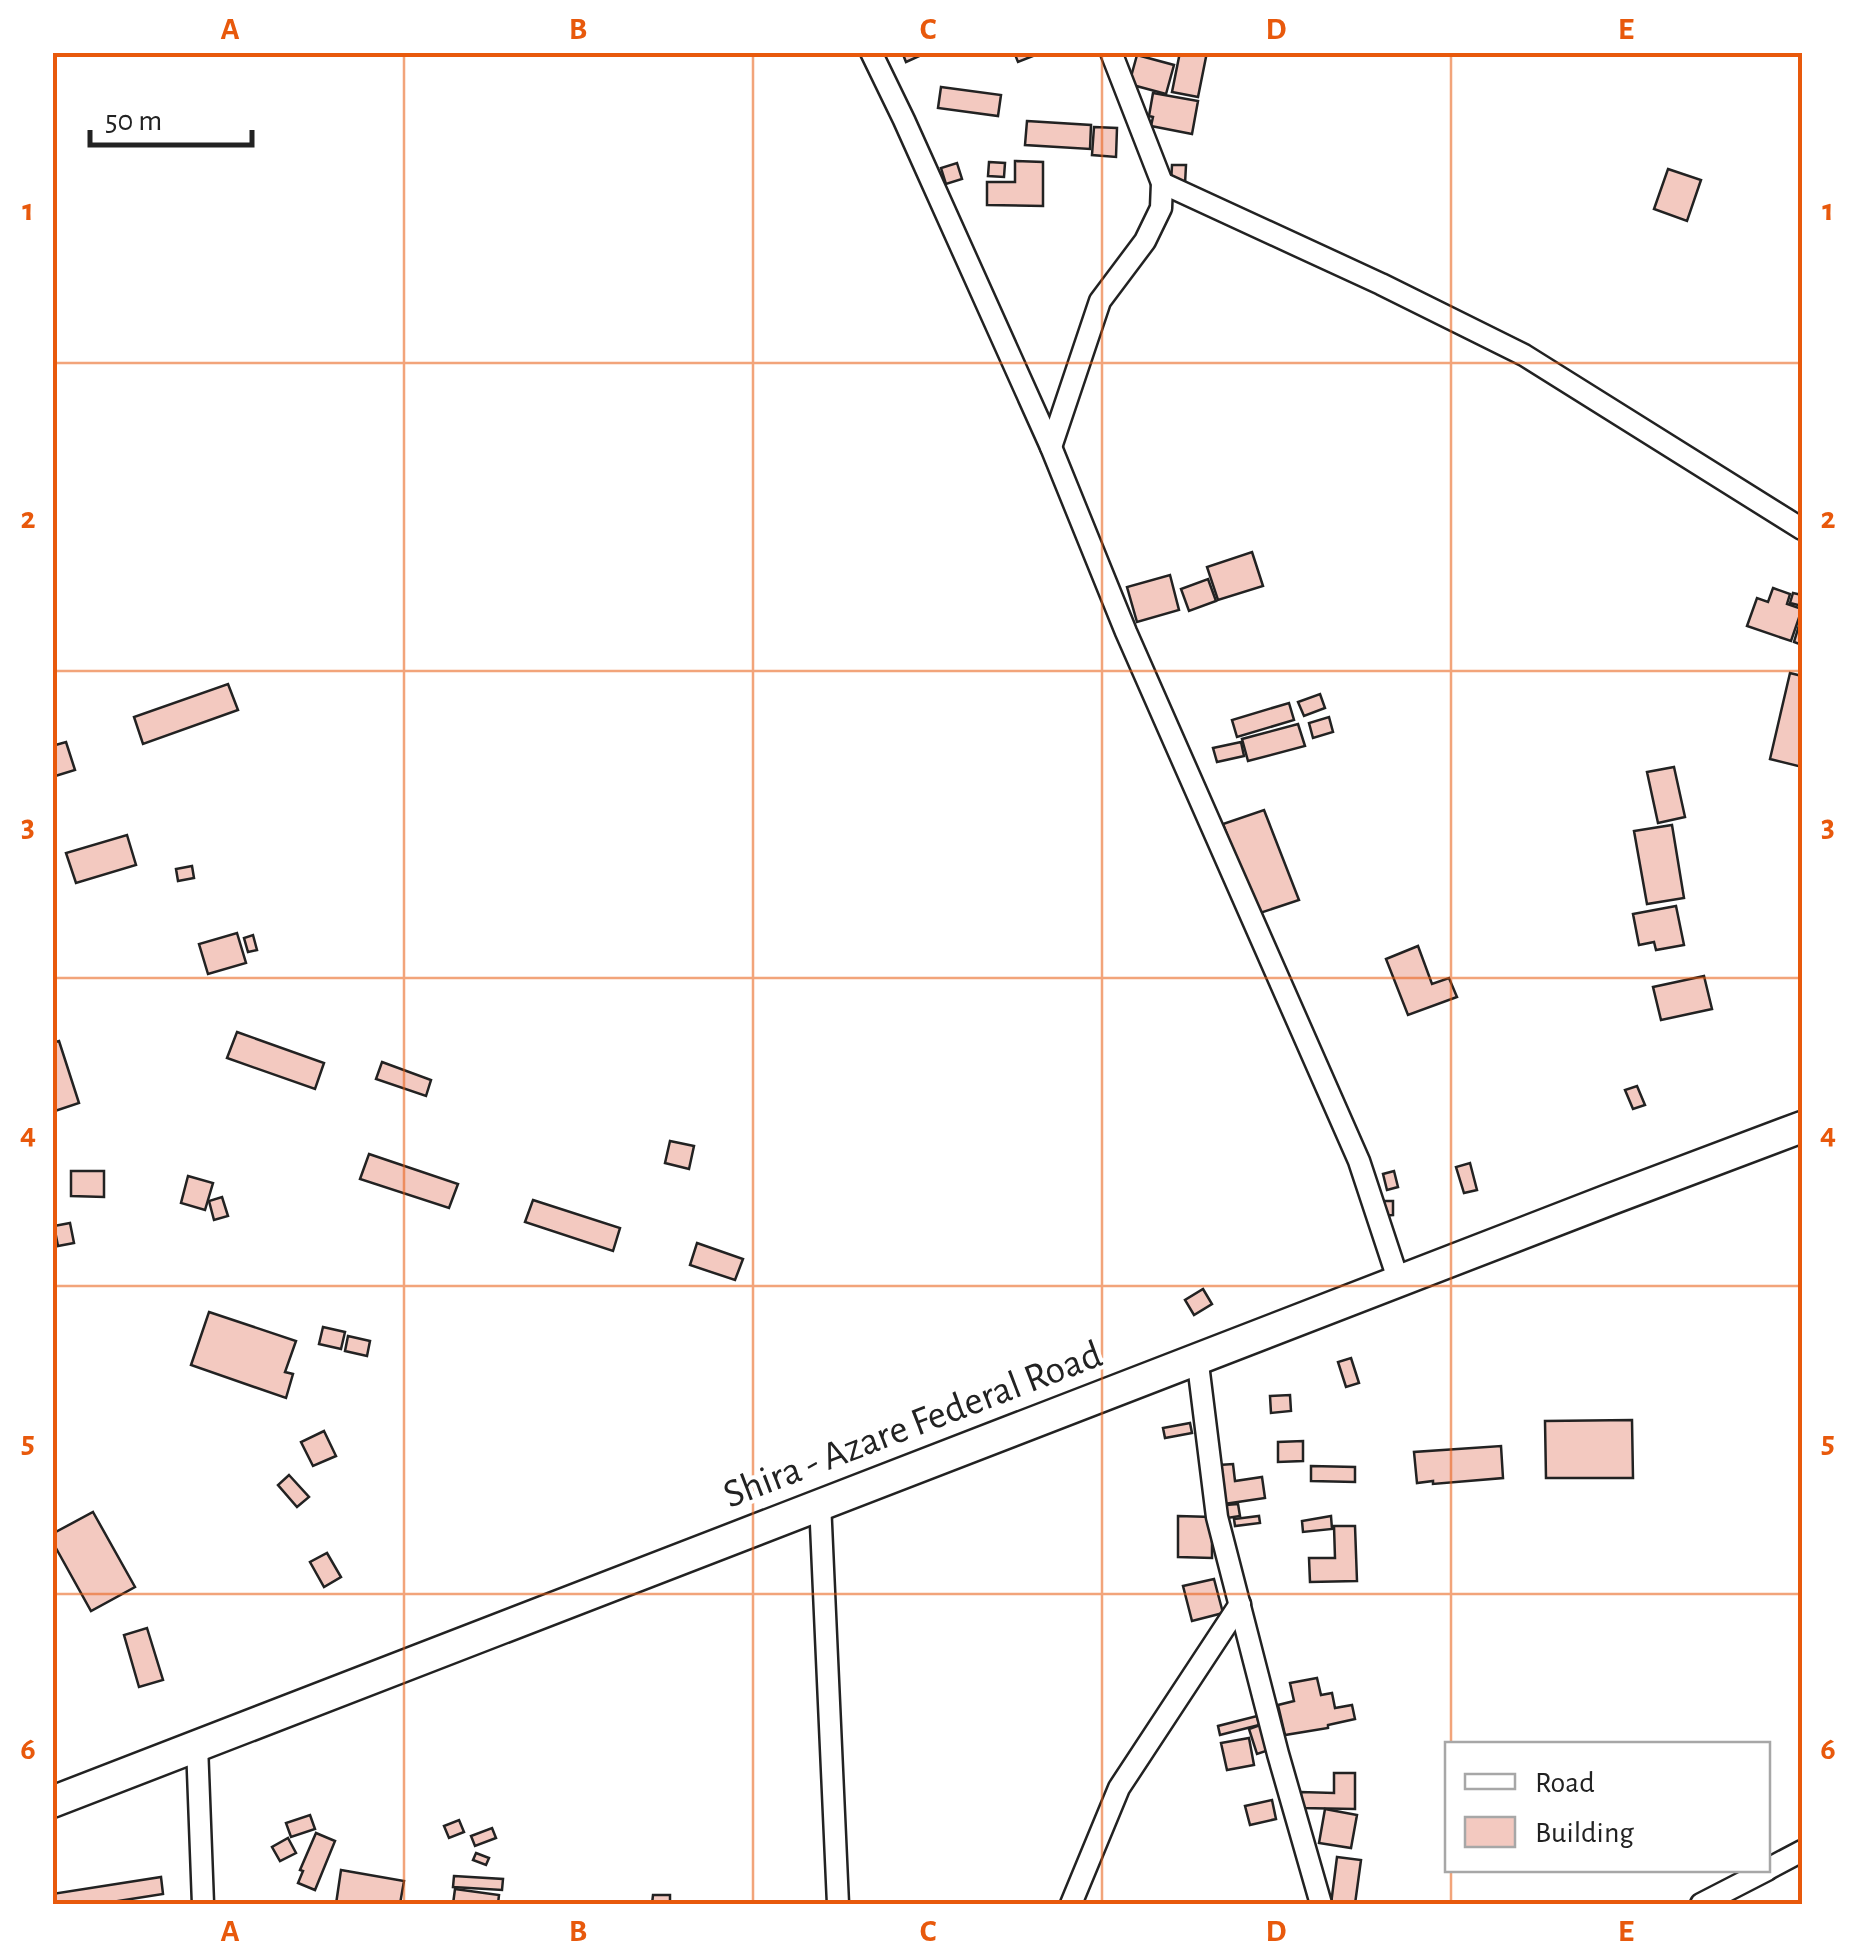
<svg xmlns="http://www.w3.org/2000/svg" width="1855" height="1957" viewBox="0 0 1855 1957" font-family="'Alegreya Sans',sans-serif">
<style>
.building{fill:#f3c9c0;stroke:#222;stroke-width:2.5}
.lines{fill:none;stroke-linecap:round;stroke-linejoin:round}
.minor-casing{stroke:#222;stroke-width:25}
.primary-casing{stroke:#222;stroke-width:35}
.minor{stroke:#fff;stroke-width:20}
.primary{stroke:#fff;stroke-width:30}
.grid{fill:none;stroke:#e8590c;stroke-width:2.5;stroke-opacity:0.55}
.labels{text-anchor:middle;stroke-width:8;stroke-linejoin:round;paint-order:stroke}
.street-label{font-size:40px;fill:#222;stroke:#fff}
.neatline{fill:none;stroke:#e8590c;stroke-width:4}
.grid-label{font-size:32px;text-anchor:middle;font-weight:bold;fill:#e8590c}
</style>
<rect width="100%" height="100%" fill="#fff"/>
<g class="building">
<polygon points="902,52 923,52 924,54 906,62"/>
<polygon points="1014,52 1043,52 1018,62"/>
<polygon points="1180,52 1207,52 1198,97 1172,92"/>
<polygon points="1137,55 1174,65 1166,94 1129,84"/>
<polygon points="941,87 1001,95 998,116 938,108"/>
<polygon points="1153,93 1198,101 1192,134 1151,126 1153,117 1149,116"/>
<polygon points="1027,121 1091,125 1090,149 1025,145"/>
<polygon points="1094,127 1117,128 1116,157 1092,155"/>
<polygon points="1015,161 1043,162 1043,206 987,205 987,182 1015,182"/>
<polygon points="989,162 1005,163 1004,177 988,176"/>
<polygon points="957,163 962,179 946,184 941,168"/>
<polygon points="1172,165 1186,165 1185,184 1171,184"/>
<polygon points="1668,169 1701,180 1687,221 1654,209"/>
<polygon points="1252,552 1263,586 1218,600 1207,567"/>
<polygon points="1170,575 1179,610 1137,622 1127,587"/>
<polygon points="1208,579 1216,601 1189,611 1181,589"/>
<polygon points="1773,588 1790,594 1787,604 1802,609 1791,641 1747,626 1757,598 1768,602"/>
<polygon points="1793,593 1802,595 1802,606 1790,603"/>
<polygon points="1800,622 1802,623 1802,645 1794,642"/>
<polygon points="1790,673 1802,676 1802,767 1770,759"/>
<polygon points="228,684 238,710 143,744 134,717"/>
<polygon points="1320,694 1325,708 1304,716 1298,702"/>
<polygon points="1289,703 1294,720 1237,737 1232,720"/>
<polygon points="1329,717 1333,732 1313,738 1309,723"/>
<polygon points="1298,724 1305,746 1248,761 1242,739"/>
<polygon points="66,742 75,770 52,777 52,746"/>
<polygon points="1241,742 1244,756 1217,762 1213,748"/>
<polygon points="1674,767 1685,817 1658,823 1647,772"/>
<polygon points="1264,810 1299,900 1257,914 1223,824"/>
<polygon points="1672,825 1684,898 1647,904 1634,831"/>
<polygon points="127,835 136,865 76,883 66,853"/>
<polygon points="192,866 194,878 178,881 176,869"/>
<polygon points="1676,906 1684,945 1656,950 1654,942 1639,945 1633,914"/>
<polygon points="237,933 246,963 208,974 199,944"/>
<polygon points="253,935 257,950 248,952 244,938"/>
<polygon points="1418,946 1432,984 1449,978 1457,997 1408,1015 1386,959"/>
<polygon points="1704,976 1712,1009 1661,1020 1653,987"/>
<polygon points="237,1032 324,1063 315,1089 227,1058"/>
<polygon points="59,1041 79,1103 52,1112 52,1043"/>
<polygon points="382,1062 431,1080 426,1096 376,1079"/>
<polygon points="1637,1086 1645,1105 1633,1109 1625,1090"/>
<polygon points="670,1141 694,1146 689,1169 665,1163"/>
<polygon points="369,1154 458,1184 449,1208 360,1179"/>
<polygon points="1470,1163 1477,1190 1464,1193 1456,1167"/>
<polygon points="71,1171 104,1171 104,1197 71,1196"/>
<polygon points="1394,1171 1398,1187 1387,1190 1383,1174"/>
<polygon points="188,1176 213,1183 205,1210 181,1203"/>
<polygon points="222,1197 228,1216 214,1220 209,1201"/>
<polygon points="533,1200 620,1228 613,1251 525,1222"/>
<polygon points="1378,1201 1393,1201 1393,1215 1378,1216"/>
<polygon points="70,1223 74,1243 58,1246 54,1226"/>
<polygon points="697,1243 743,1259 735,1280 690,1265"/>
<polygon points="1203,1289 1212,1304 1194,1315 1185,1300"/>
<polygon points="209,1312 296,1341 285,1372 293,1374 286,1398 191,1365"/>
<polygon points="323,1327 345,1332 341,1349 319,1344"/>
<polygon points="348,1336 370,1341 367,1356 345,1351"/>
<polygon points="1351,1358 1359,1383 1346,1387 1338,1362"/>
<polygon points="1290,1395 1291,1411 1271,1413 1270,1396"/>
<polygon points="1632,1420 1633,1478 1546,1478 1545,1421"/>
<polygon points="1190,1423 1192,1433 1165,1438 1163,1428"/>
<polygon points="324,1431 336,1456 313,1466 301,1442"/>
<polygon points="1303,1441 1303,1461 1278,1462 1278,1442"/>
<polygon points="1501,1446 1503,1478 1433,1484 1433,1481 1417,1483 1414,1452"/>
<polygon points="1233,1464 1235,1481 1262,1477 1265,1498 1224,1504 1219,1465"/>
<polygon points="1311,1466 1355,1467 1355,1482 1311,1481"/>
<polygon points="289,1475 309,1497 297,1507 278,1485"/>
<polygon points="1238,1504 1240,1516 1227,1518 1226,1505"/>
<polygon points="93,1512 135,1587 91,1611 52,1541 52,1534"/>
<polygon points="1178,1516 1212,1517 1212,1558 1178,1557"/>
<polygon points="1259,1516 1260,1523 1235,1526 1234,1519"/>
<polygon points="1331,1516 1332,1529 1303,1532 1302,1521"/>
<polygon points="1334,1526 1355,1526 1357,1581 1310,1582 1309,1558 1335,1558"/>
<polygon points="327,1553 341,1577 324,1587 310,1562"/>
<polygon points="1214,1579 1223,1613 1192,1621 1183,1586"/>
<polygon points="147,1628 163,1680 139,1687 124,1635"/>
<polygon points="1317,1678 1321,1695 1332,1693 1335,1708 1352,1705 1355,1719 1328,1725 1328,1728 1285,1735 1278,1705 1294,1701 1290,1683"/>
<polygon points="1257,1716 1259,1725 1220,1735 1218,1726"/>
<polygon points="1263,1724 1272,1749 1257,1754 1249,1729"/>
<polygon points="1249,1738 1254,1765 1227,1770 1221,1743"/>
<polygon points="1334,1773 1355,1773 1355,1809 1301,1808 1301,1792 1334,1793"/>
<polygon points="1272,1800 1276,1819 1250,1825 1245,1806"/>
<polygon points="1325,1809 1357,1815 1351,1848 1319,1843"/>
<polygon points="310,1815 315,1829 291,1837 286,1823"/>
<polygon points="459,1820 464,1832 449,1838 444,1826"/>
<polygon points="492,1828 496,1838 475,1846 471,1836"/>
<polygon points="316,1833 335,1841 315,1890 298,1883 303,1871 300,1870"/>
<polygon points="288,1838 296,1853 280,1861 272,1847"/>
<polygon points="476,1853 489,1858 486,1865 473,1860"/>
<polygon points="1337,1857 1361,1860 1355,1904 1331,1904"/>
<polygon points="341,1870 404,1881 400,1904 336,1904"/>
<polygon points="454,1876 503,1879 502,1890 453,1887"/>
<polygon points="161,1877 163,1894 112,1902 113,1904 52,1904 52,1894"/>
<polygon points="455,1889 499,1895 498,1904 453,1904"/>
<polygon points="653,1895 670,1895 670,1904 652,1904"/>
</g>
<g class="lines">
<defs>
<g id="minor">
<polyline points="871,52 904,120 1051,447 1126,632 1359,1161 1398,1279"/>
<polyline points="1162,183 1381,284 1524,355 1802,529"/>
<polyline points="1051,447 1100,301 1145,241 1161,208 1162,183 1111,52"/>
<polyline points="1197,1356 1217,1517 1278,1754 1321,1904"/>
<polyline points="820,1502 838,1904"/>
<polyline points="197,1745 203,1904"/>
<polyline points="1768,1869 1802,1851"/>
<polyline points="1071,1904 1119,1788 1240,1604"/>
<polyline points="1701,1904 1767,1870"/>
</g>
<path id="primary" d="M52,1802C634,1572 1217,1347 1802,1127"/>
</defs>
<use href="#minor" class="minor-casing"/>
<use href="#primary" class="primary-casing"/>
<use href="#minor" class="minor"/>
<use href="#primary" class="primary"/>
</g>
<path class="grid" d="M404,52V1904M753,52V1904M1102,52V1904M1451,52V1744M52,363H1802M52,671H1802M52,978H1802M52,1286H1802M52,1594H1802M1451,1870V1904"/>
<g class="labels">
<g class="street-label">
<text transform="translate(912 1423) rotate(-21)" y="14">Shira - Azare Federal Road</text>
</g>
</g>
<rect width="1855" height="1957" fill="none" stroke="#ffffff" stroke-width="110"/>
<rect x="1445" y="1742" width="325" height="130" fill="#ffffff" stroke="#a7a7a7" stroke-width="2.5"/>
<rect x="1465" y="1774" width="50" height="15" fill="#ffffff" stroke="#a7a7a7" stroke-width="2.5"/>
<text x="1535" y="1792" font-size="30" fill="#222222">Road</text>
<rect x="1465" y="1817" width="50" height="30" fill="#f3c9c0" stroke="#a7a7a7" stroke-width="2.5"/>
<text x="1535" y="1842" font-size="30" fill="#222222">Building</text>
<path d="M90 130v15h162v-15" fill="none" stroke="#222222" stroke-width="5"/>
<text x="105" y="130" font-size="30" fill="#222222" stroke="#ffffff" stroke-width="8" paint-order="stroke">50 m</text>
<rect x="55" y="55" width="1745" height="1847" class="neatline"/>
<g class="grid-label">
<text x="230" y="39">A</text>
<text x="578" y="39">B</text>
<text x="928" y="39">C</text>
<text x="1276" y="39">D</text>
<text x="1626" y="39">E</text>
<text x="28" y="220">1</text>
<text x="1828" y="220">1</text>
<text x="28" y="528">2</text>
<text x="1828" y="528">2</text>
<text x="28" y="836">3</text>
<text x="1828" y="836">3</text>
<text x="28" y="1144">4</text>
<text x="1828" y="1144">4</text>
<text x="28" y="1452">5</text>
<text x="1828" y="1452">5</text>
<text x="28" y="1759">6</text>
<text x="1828" y="1759">6</text>
<text x="230" y="1941">A</text>
<text x="578" y="1941">B</text>
<text x="928" y="1941">C</text>
<text x="1276" y="1941">D</text>
<text x="1626" y="1941">E</text>
</g>
</svg>
